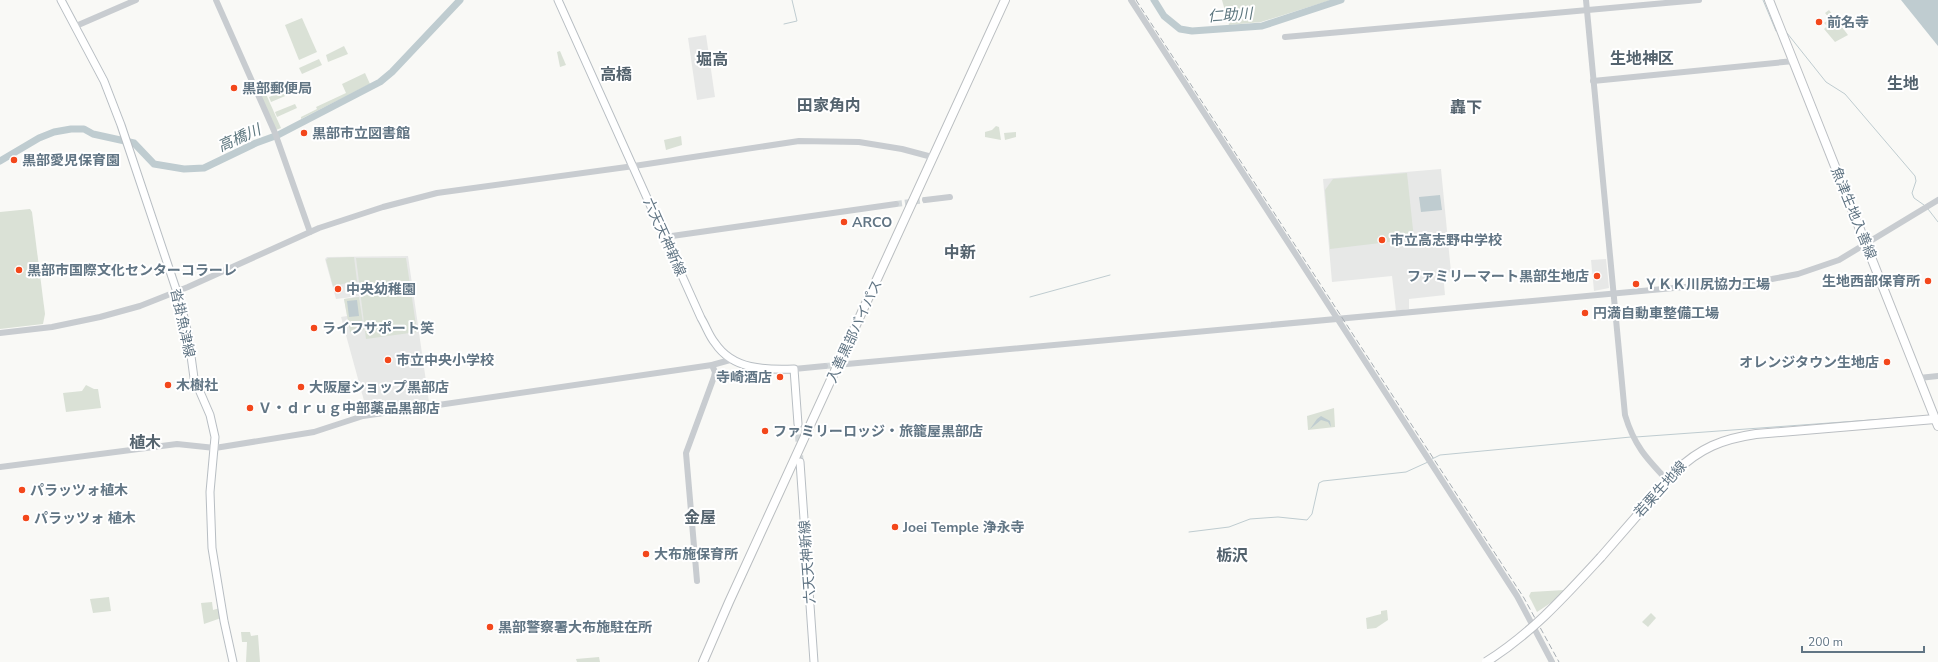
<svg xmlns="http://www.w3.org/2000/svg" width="1938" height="662" viewBox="0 0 1938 662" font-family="'Nunito Sans','Noto Sans JP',sans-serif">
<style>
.built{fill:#e7e8e7}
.green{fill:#dae1d6}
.water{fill:#bfccd0}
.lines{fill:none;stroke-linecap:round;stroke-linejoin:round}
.stream{stroke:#bfccd0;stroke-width:1}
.river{stroke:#bfccd0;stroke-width:7}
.tertiary-tunnel{stroke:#d3d8da;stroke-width:6;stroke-dasharray:6 3;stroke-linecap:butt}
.secondary-tunnel{stroke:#d3d8da;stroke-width:7;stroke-dasharray:7 3.5;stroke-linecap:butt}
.secondary-casing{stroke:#b8bec3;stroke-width:9}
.primary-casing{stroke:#bbbfc3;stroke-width:10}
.trunk-casing{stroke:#babec1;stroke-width:10}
.tertiary{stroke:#c8ccd0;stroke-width:6}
.secondary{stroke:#fff;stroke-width:7}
.primary{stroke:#fff;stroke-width:8}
.trunk{stroke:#fff;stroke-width:8}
.rail{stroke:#a6adb3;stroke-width:1;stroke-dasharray:6 3;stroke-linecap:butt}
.primary-bridge-casing{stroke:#bbbfc3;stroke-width:10;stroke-linecap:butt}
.primary-bridge{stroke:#fff;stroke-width:8}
.poi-dot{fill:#f3471b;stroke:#fff;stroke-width:1.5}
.labels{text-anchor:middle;stroke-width:4;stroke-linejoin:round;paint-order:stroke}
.poi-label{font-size:14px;font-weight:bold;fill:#617584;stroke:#fff;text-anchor:start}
.street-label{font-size:14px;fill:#617584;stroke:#fff}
.water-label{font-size:15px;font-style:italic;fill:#5c767e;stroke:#fff}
.quarter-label{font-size:16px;font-weight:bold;fill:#54636e;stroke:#fff}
</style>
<rect width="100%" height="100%" fill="#f9f9f6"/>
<g class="built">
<polygon points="706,35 715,97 697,100 688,38"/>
<polygon points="1441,169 1451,272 1443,273 1445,295 1409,299 1409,309 1396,311 1392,276 1332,282 1323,179"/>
<polygon points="408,256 429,402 370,411 366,408 341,317 347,316 344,299 361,296 359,281 360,296 336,299 325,259 327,257"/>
<polygon points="1606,259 1609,288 1594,291 1591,260"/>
</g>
<g class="green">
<polygon points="1222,0 1331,0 1261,22 1229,25"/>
<polygon points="1829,10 1848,35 1835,42 1824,29 1827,26 1824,23 1830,19 1825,13"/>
<polygon points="302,18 317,52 299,60 285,25"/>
<polygon points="344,46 348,54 328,62 326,55"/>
<polygon points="560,51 566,65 560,67 557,52"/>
<polygon points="319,59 322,65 302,74 299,68"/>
<polygon points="365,73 370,84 301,119 301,117 317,109 316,107 346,93 342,84"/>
<polygon points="262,85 281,128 276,130 257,87"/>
<polygon points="288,89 290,94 271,102 269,97"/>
<polygon points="295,104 297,108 277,117 275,112"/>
<polygon points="996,126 999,127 1001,140 985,137 985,132 992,130"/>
<polygon points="1016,132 1016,137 1005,140 1004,133"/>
<polygon points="681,136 682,145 666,150 664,140"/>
<polygon points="1407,173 1414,239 1330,249 1325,190 1333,179"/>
<polygon points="30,209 32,212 45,314 43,324 0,329 0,212"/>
<polygon points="354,257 357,281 333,286 326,260 328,258"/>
<polygon points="356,258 406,258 417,332 366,339"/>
<polygon points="359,297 364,330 350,332 344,299"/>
<polygon points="86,385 94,389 98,389 101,408 66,412 63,393 82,391"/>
<polygon points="1334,408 1335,427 1308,430 1307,416"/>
<polygon points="1564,590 1552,602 1537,612 1529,596 1531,592"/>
<polygon points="109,597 111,611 93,613 90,599"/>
<polygon points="212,602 213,610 220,608 221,618 204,624 201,603"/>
<polygon points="1387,610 1388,620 1376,628 1367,629 1366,618 1381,614 1381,611"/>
<polygon points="1651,613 1656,618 1648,627 1642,622"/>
<polygon points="241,632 250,632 251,636 258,635 260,662 246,662 247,642 242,642"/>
<polygon points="599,657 600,662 577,662 576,659"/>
</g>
<g class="water">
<polygon points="1901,0 1938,0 1938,46"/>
<polygon points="1440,195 1442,210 1421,212 1419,197"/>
<polygon points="357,300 359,316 349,317 347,301"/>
<polygon points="1321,416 1330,421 1331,427 1328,422 1321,420 1310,429 1317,419"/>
</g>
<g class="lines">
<g class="stream">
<polyline points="1763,0 1776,31"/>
<polyline points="784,24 797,21 792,0"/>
<polyline points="1787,33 1826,82 1845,94 1915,176 1916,181 1912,193 1914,198 1924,205"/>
<polyline points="1928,209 1938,222"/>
<polyline points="1030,297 1110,275"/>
<polyline points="1636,437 1912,417"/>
<polyline points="1432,459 1440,455 1631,437"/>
<polyline points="1189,532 1229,527 1250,519 1278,517 1307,520 1312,514 1319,483 1323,481 1406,472 1428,462"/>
</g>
<g class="river">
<polyline points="1154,0 1164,16 1180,29 1192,31 1262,26 1341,0"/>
<polyline points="0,161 39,138 54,132 71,129 84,129 93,134 134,143 154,164 184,169 204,168 256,143 278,135 380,82 392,72 460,0"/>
</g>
<g class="tertiary-tunnel">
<polyline points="896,204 925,200"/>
<polyline points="825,366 847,364"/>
</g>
<polyline class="secondary-tunnel" points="798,424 800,462"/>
<defs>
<g id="secondary">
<polyline points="61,0 104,81 121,125 180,301 188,334 194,378 210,415 215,437 210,492 212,548 224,621 233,662"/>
<path d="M558,0L701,318C706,326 709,336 715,343C733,370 765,370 794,369L798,424"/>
<polyline points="800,462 814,662"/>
</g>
<g id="primary">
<polyline points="1769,0 1938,426"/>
<path d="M1601,557L1675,472C1700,448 1722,439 1756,434L1935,419"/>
</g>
<polyline id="trunk" points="703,662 729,602 1005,0"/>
</defs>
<use href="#secondary" class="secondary-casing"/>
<use href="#primary" class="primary-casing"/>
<use href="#trunk" class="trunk-casing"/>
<g class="tertiary">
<polyline points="216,0 275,133 310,232"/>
<polyline points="1131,0 1517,596 1552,662"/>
<path d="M1586,0L1625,415C1634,445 1646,458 1667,480"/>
<polyline points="76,26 136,0"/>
<polyline points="1285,37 1699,0"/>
<polyline points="1593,81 1794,61"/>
<polyline points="925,200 950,197"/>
<polyline points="665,237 896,204"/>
<polyline points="0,333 52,327 100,317 140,306 188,287 319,228 383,207 437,193 634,166 799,141 859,142 902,149 932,157"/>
<polyline points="847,364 1772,279 1798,274 1839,260 1938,200"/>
<polyline points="794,369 825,366"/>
<polyline points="1919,378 1938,376"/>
<polyline points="0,467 177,444 215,448 314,432 363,416 712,365 730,360"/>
<polyline points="697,581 686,453 714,377 715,372 712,365"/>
</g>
<use href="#secondary" class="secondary"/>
<use href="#primary" class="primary"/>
<use href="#trunk" class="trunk"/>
<polyline class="rail" points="1136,0 1524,598 1559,662"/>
<defs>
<path id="primary-bridge" d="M1486,662C1532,633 1564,597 1601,557"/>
</defs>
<use href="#primary-bridge" class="primary-bridge-casing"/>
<use href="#primary-bridge" class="primary-bridge"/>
</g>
<g class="poi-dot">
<circle cx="1819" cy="22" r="4"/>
<circle cx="234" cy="88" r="4"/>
<circle cx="304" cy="133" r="4"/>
<circle cx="14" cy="160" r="4"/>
<circle cx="844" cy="222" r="4"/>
<circle cx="1382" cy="240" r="4"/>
<circle cx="19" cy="270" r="4"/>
<circle cx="1597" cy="276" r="4"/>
<circle cx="1928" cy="281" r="4"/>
<circle cx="1636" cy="284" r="4"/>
<circle cx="338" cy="289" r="4"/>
<circle cx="1585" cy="313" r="4"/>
<circle cx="314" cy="328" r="4"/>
<circle cx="388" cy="360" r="4"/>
<circle cx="1887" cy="362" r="4"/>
<circle cx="780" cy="377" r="4"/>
<circle cx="168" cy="385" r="4"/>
<circle cx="301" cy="387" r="4"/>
<circle cx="250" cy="408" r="4"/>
<circle cx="765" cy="431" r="4"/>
<circle cx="22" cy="490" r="4"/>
<circle cx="26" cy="518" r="4"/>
<circle cx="895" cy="527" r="4"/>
<circle cx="646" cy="554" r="4"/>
<circle cx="490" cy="627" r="4"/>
</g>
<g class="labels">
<g class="poi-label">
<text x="1827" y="27">前名寺</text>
<text x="242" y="93">黒部郵便局</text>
<text x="312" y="138">黒部市立図書館</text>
<text x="22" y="165">黒部愛児保育園</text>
<text x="852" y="227">ARCO</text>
<text x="1390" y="245">市立高志野中学校</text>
<text x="27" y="275">黒部市国際文化センターコラーレ</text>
<text x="1589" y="281" text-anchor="end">ファミリーマート黒部生地店</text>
<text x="1920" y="286" text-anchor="end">生地西部保育所</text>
<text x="1644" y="289">ＹＫＫ川尻協力工場</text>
<text x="346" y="294">中央幼稚園</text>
<text x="1593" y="318">円満自動車整備工場</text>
<text x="322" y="333">ライフサポート笑</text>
<text x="396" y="365">市立中央小学校</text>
<text x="1879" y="367" text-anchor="end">オレンジタウン生地店</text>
<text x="772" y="382" text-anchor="end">寺崎酒店</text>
<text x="176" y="390">木樹社</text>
<text x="309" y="392">大阪屋ショップ黒部店</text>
<text x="258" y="413">Ｖ・ｄｒｕｇ中部薬品黒部店</text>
<text x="773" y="436">ファミリーロッジ・旅籠屋黒部店</text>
<text x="30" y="495">パラッツォ植木</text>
<text x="34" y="523">パラッツォ 植木</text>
<text x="903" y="532">Joei Temple 浄永寺</text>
<text x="654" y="559">大布施保育所</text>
<text x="498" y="632">黒部警察署大布施駐在所</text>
</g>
<g class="street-label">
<text transform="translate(1854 213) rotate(68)" y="5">魚津生地入善線</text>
<text transform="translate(665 237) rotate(66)" y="5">六天天神新線</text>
<text transform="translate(183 323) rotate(78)" y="5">沓掛魚津線</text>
<text transform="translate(854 331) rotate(-65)" y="5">入善黒部バイパス</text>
<text transform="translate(1660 489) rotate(-48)" y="5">若栗生地線</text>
<text transform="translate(807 562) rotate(-94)" y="5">六天天神新線</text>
</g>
<g class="water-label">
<text transform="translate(1230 15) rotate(-4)" y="5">仁助川</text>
<text transform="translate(239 138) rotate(-24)" y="5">高橋川</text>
</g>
<g class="quarter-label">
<text x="1642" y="64">生地神区</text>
<text x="712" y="65">堀高</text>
<text x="616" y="80">高橋</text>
<text x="1903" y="89">生地</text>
<text x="829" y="111">田家角内</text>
<text x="1466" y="113">轟下</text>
<text x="960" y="258">中新</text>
<text x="145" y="448">植木</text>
<text x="700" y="523">金屋</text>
<text x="1232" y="561">栃沢</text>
</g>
</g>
<path d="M1802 646v6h122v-6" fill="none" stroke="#617584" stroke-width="2"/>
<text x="1808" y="646" font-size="12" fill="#617584" stroke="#ffffff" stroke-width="3" paint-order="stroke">200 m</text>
</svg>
